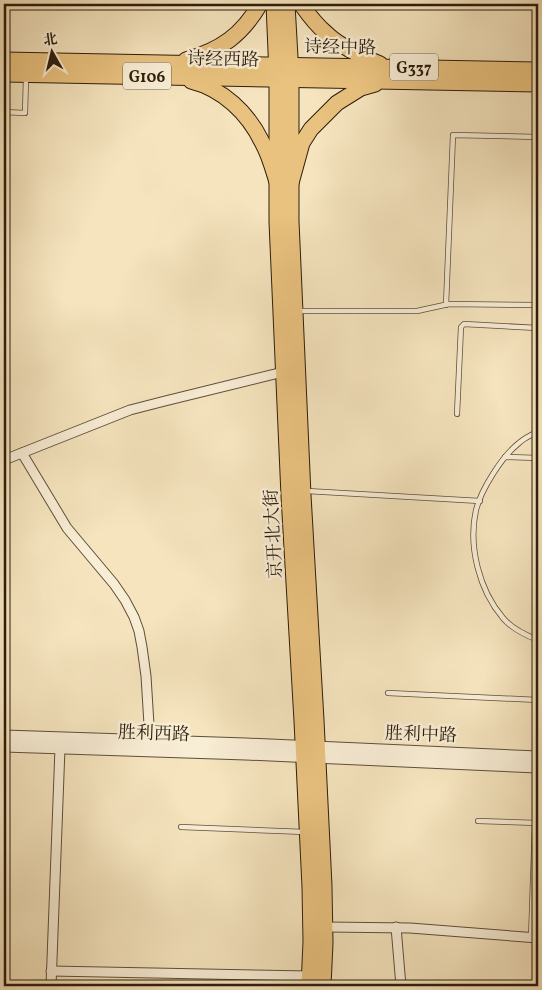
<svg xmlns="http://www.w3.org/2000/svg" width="542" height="990" viewBox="0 0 542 990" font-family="Vollkorn,'Noto Serif SC',serif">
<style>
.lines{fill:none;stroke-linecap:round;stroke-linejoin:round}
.service-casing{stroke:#5e4f38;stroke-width:6}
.minor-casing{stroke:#5e4f38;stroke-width:11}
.tertiary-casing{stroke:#5e4f38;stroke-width:13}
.primary-casing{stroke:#2c1d0b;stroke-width:17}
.trunk-casing{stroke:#2c1d0b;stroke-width:17}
.service{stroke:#f8edd5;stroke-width:4.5}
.minor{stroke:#f8edd5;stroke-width:9}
.tertiary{stroke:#f8edd5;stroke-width:11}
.primary{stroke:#eac27f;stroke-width:15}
.trunk{stroke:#eac27f;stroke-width:15}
.labels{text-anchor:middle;stroke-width:5;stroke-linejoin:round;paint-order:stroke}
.shield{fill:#f8edd5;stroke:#695b48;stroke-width:1}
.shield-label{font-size:16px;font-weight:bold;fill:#2c1d0b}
.street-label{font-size:18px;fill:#2c1d0b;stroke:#f8edd5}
</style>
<rect width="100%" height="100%" fill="#f5e4be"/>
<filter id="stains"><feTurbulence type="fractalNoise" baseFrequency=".004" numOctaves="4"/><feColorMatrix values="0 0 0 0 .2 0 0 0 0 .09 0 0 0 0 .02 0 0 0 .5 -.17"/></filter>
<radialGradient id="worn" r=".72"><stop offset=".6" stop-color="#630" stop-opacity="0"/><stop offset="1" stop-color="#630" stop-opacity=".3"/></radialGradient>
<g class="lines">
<defs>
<g id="service">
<polyline points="4,112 25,113 26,78"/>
<polyline points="446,305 453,135 538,137"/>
<polyline points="299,311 417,311 449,304 538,305"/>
<polyline points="457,414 461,327 464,324 538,328"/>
<path d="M538,431C532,435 524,438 519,443C502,456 481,490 476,510C468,546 479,590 503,618C512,629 525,635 538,640"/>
<polyline points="505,457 538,458"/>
<polyline points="307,491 480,501"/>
<polyline points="388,693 538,700"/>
<polyline points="478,821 538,823"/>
<polyline points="181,827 305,832"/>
<polyline points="531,938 535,823"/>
</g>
<g id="minor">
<polyline points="22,453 67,528 114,584 125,600 134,617 139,631 142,647 146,676 150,741"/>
<polyline points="4,460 130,410 165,401 283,372"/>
<polyline points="325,927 410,928 538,938"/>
<polyline points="396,927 401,986"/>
<polyline points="51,971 310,976"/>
<polyline points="51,986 60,748"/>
</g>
<g id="tertiary">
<polyline points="4,736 246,744 538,757"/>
<polyline points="4,746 246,754 538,767"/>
</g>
<g id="primary">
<polyline points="277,78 277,222 289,496 302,721 310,887 311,942 309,986"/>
<polyline points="291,79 291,221 303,495 316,720 324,886 325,943 323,986"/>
</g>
<g id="trunk">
<polyline points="274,4 277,75"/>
<polyline points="287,4 291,75"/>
<path d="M301,4C308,14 316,25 326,33C338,45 364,58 380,64"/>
<polyline points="4,60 538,70"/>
<path d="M186,60C221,50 242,35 260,4"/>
<polyline points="4,74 538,84"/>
<path d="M191,81C223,89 248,113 262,142C269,154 273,169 277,182"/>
<polyline points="291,183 302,143 311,129 337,103 361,88 375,84"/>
</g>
</defs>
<use href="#service" class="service-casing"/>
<use href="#minor" class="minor-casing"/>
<use href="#tertiary" class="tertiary-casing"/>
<use href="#primary" class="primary-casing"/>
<use href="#trunk" class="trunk-casing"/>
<use href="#service" class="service"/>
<use href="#minor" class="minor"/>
<use href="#tertiary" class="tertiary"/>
<use href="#primary" class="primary"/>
<use href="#trunk" class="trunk"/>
</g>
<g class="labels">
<g class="shield">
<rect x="390" y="53.5" width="48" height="27" rx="4"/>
<rect x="123" y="62.5" width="48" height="27" rx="4"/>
</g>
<g class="shield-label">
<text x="414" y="73">G337</text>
<text x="147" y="82">G106</text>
</g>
<g class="street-label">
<text transform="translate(340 47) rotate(1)" y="6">诗经中路</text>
<text transform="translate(223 59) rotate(1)" y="6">诗经西路</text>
<text transform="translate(273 534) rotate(-93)" y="6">京开北大街</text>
<text transform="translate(154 733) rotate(2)" y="6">胜利西路</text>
<text transform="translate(421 734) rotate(2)" y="6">胜利中路</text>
</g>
</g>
<rect width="542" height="990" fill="none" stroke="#f5e4be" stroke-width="20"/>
<rect x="5" y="5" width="532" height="980" fill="none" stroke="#2c1d0b" stroke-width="2.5"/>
<rect x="10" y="10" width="522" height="970" fill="none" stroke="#2c1d0b"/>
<g transform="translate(52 52) rotate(352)" stroke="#f8edd5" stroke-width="4" paint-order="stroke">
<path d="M0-4L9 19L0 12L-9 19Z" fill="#2c1d0b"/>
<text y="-8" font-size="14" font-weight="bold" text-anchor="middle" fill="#2c1d0b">北</text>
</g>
<rect width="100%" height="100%" filter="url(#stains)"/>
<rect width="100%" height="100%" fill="url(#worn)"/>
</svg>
